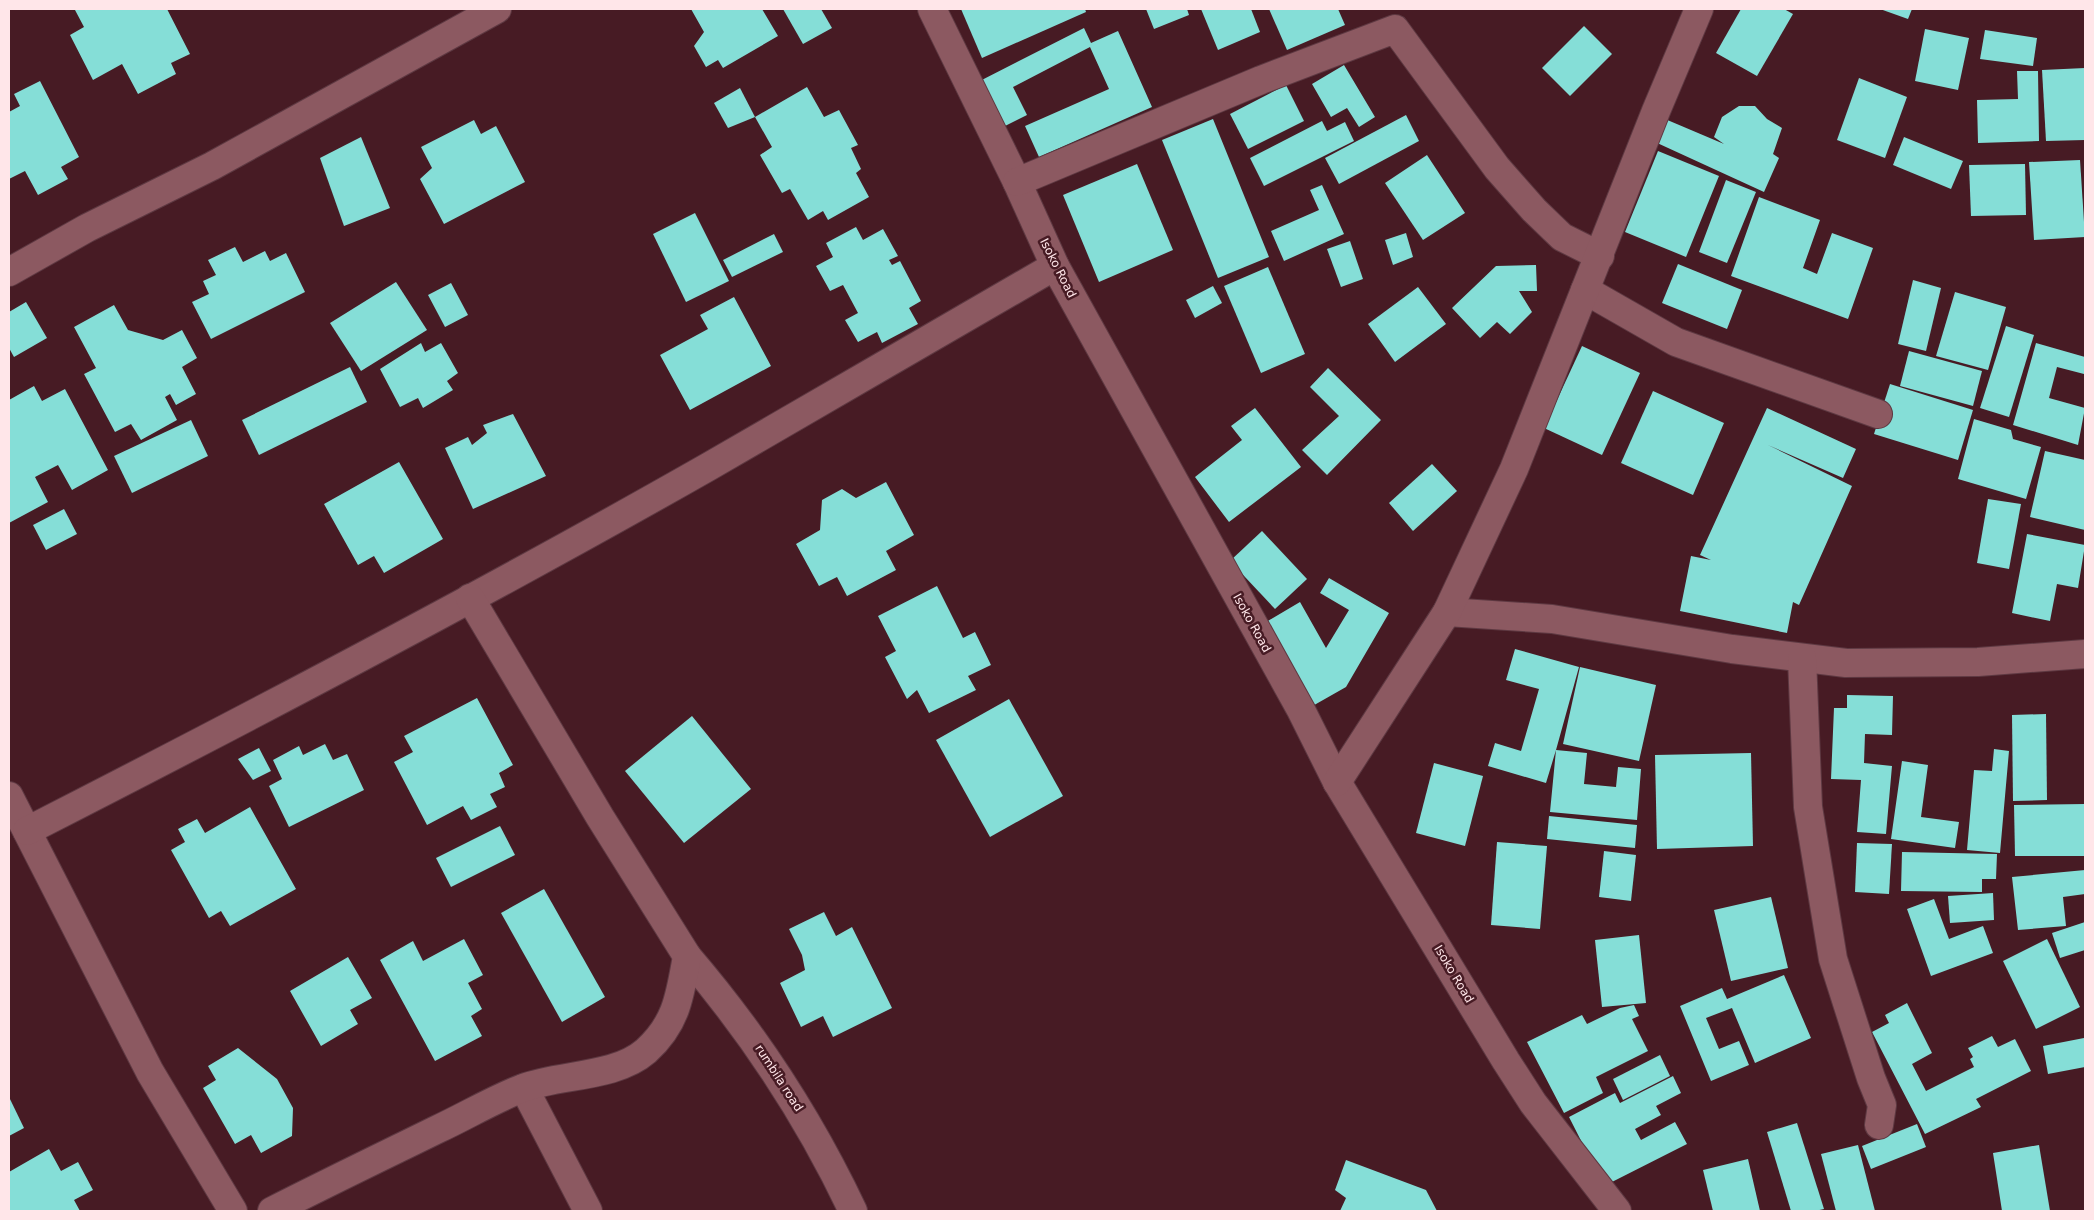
<svg xmlns="http://www.w3.org/2000/svg" width="2094" height="1220" viewBox="0 0 2094 1220" font-family="'DejaVu Sans',sans-serif">
<style>
.building{fill:#85ded7}
.lines{fill:none;stroke-linecap:round;stroke-linejoin:round}
.minor-casing{stroke:#5e3942;stroke-width:30}
.minor{stroke:#8c5961;stroke-width:28}
.labels{text-anchor:middle;stroke-width:5;stroke-linejoin:round;paint-order:stroke}
.street-label{font-size:12px;fill:#ffe6e9;stroke:#471b24}
</style>
<rect width="100%" height="100%" fill="#471b24"/>
<g class="building">
<polygon points="77,9 167,9 190,54 171,63 176,74 138,94 122,64 93,80 70,35 84,27 75,10"/>
<polygon points="691,9 762,9 778,36 723,68 718,60 706,67 694,46 704,32"/>
<polygon points="783,9 821,9 832,28 803,44"/>
<polygon points="961,9 1085,9 1086,12 982,58"/>
<polygon points="1146,9 1187,9 1189,15 1154,29"/>
<polygon points="1201,9 1251,9 1260,32 1218,50"/>
<polygon points="1269,9 1338,9 1345,25 1287,50"/>
<polygon points="1741,9 1784,9 1793,14 1757,76 1716,53"/>
<polygon points="1880,9 1912,9 1908,19"/>
<polygon points="1584,26 1612,54 1570,96 1542,68"/>
<polygon points="1084,28 1091,43 1118,31 1152,107 1039,157 1025,126 1109,89 1090,47 1013,87 1027,115 995,131 972,85"/>
<polygon points="1925,29 1969,38 1958,90 1915,81"/>
<polygon points="1985,30 2037,38 2033,66 1980,59"/>
<polygon points="1344,65 1375,117 1359,127 1347,108 1331,117 1312,84"/>
<polygon points="2085,68 2085,140 2046,141 2042,70"/>
<polygon points="2017,71 2038,71 2039,141 1978,143 1977,100 2018,99"/>
<polygon points="1859,78 1907,97 1885,158 1837,140"/>
<polygon points="40,81 79,157 61,167 68,179 38,195 25,171 9,179 9,112 20,106 14,94"/>
<polygon points="1286,85 1304,121 1248,149 1230,114"/>
<polygon points="807,87 824,117 839,110 858,145 851,148 861,169 856,173 869,197 828,220 823,211 808,220 790,189 782,193 760,155 772,147 755,117"/>
<polygon points="740,88 755,117 728,128 714,103"/>
<polygon points="1739,106 1755,106 1767,119 1782,128 1773,154 1779,158 1764,192 1655,142 1665,119 1724,144 1714,137 1722,117"/>
<polygon points="1406,115 1419,141 1339,184 1325,158"/>
<polygon points="1213,119 1269,257 1218,278 1162,140"/>
<polygon points="474,120 481,134 496,126 525,182 444,224 420,179 432,168 421,147"/>
<polygon points="1322,121 1327,131 1345,122 1354,141 1264,186 1250,158"/>
<polygon points="361,137 390,208 344,226 320,158"/>
<polygon points="1904,137 1963,161 1951,189 1893,165"/>
<polygon points="1658,151 1719,176 1686,257 1625,232"/>
<polygon points="1427,155 1465,213 1423,240 1385,183"/>
<polygon points="2080,160 2085,237 2034,240 2029,162"/>
<polygon points="1137,164 1173,250 1099,282 1063,195"/>
<polygon points="2025,164 2026,215 1971,216 1969,165"/>
<polygon points="1726,180 1756,192 1727,263 1699,252"/>
<polygon points="1322,185 1344,234 1284,261 1271,231 1319,210 1310,190"/>
<polygon points="1759,197 1820,220 1803,268 1817,274 1832,233 1873,248 1848,319 1731,276"/>
<polygon points="695,213 729,281 686,302 653,234"/>
<polygon points="856,227 863,240 883,229 898,256 889,260 892,265 900,261 921,301 909,308 918,324 882,343 877,332 858,342 845,320 858,313 843,285 830,291 816,266 833,257 826,243"/>
<polygon points="1406,233 1413,257 1393,265 1385,240"/>
<polygon points="774,234 783,252 732,277 723,260"/>
<polygon points="1350,241 1363,279 1341,287 1327,249"/>
<polygon points="235,247 243,262 265,251 270,261 286,253 305,292 211,339 192,302 209,294 203,281 216,275 208,260"/>
<polygon points="1678,264 1742,290 1727,329 1662,303"/>
<polygon points="1536,265 1537,291 1519,291 1532,312 1510,334 1497,322 1480,338 1452,308 1496,266"/>
<polygon points="1268,267 1305,354 1261,373 1224,286"/>
<polygon points="1913,280 1941,288 1926,351 1898,344"/>
<polygon points="396,282 427,330 361,371 330,323"/>
<polygon points="451,283 468,315 445,327 428,295"/>
<polygon points="1213,286 1222,303 1195,318 1186,300"/>
<polygon points="1418,287 1446,324 1395,362 1368,324"/>
<polygon points="1955,292 2006,307 1988,370 1936,356"/>
<polygon points="734,297 771,366 690,410 660,355 708,329 700,315"/>
<polygon points="26,302 47,338 14,357 9,348 9,312"/>
<polygon points="114,305 128,330 163,340 182,330 197,358 182,367 196,394 176,405 170,394 165,397 177,420 141,440 131,424 115,432 84,374 96,368 74,327"/>
<polygon points="2006,326 2034,335 2009,417 1980,408"/>
<polygon points="421,343 425,352 441,343 458,373 447,381 453,390 423,408 418,398 400,407 380,369"/>
<polygon points="2036,343 2085,357 2084,374 2057,367 2049,398 2085,408 2078,445 2013,425"/>
<polygon points="1582,346 1640,373 1602,455 1544,428"/>
<polygon points="1909,351 1982,371 1973,406 1900,386"/>
<polygon points="350,367 367,402 259,455 242,420"/>
<polygon points="1328,368 1381,420 1327,475 1302,450 1339,416 1310,387"/>
<polygon points="1890,384 1973,410 1958,460 1874,434"/>
<polygon points="34,386 42,401 65,389 108,470 72,490 58,465 35,477 48,502 9,523 9,400"/>
<polygon points="1653,391 1724,423 1693,495 1621,463"/>
<polygon points="1255,408 1301,467 1229,522 1195,477 1242,440 1231,426"/>
<polygon points="1767,408 1856,449 1843,478 1768,445 1852,486 1799,605 1793,602 1787,633 1680,611 1691,556 1711,560 1700,555"/>
<polygon points="513,414 546,476 473,509 445,448 468,437 472,445 487,433 483,425"/>
<polygon points="1974,419 2011,430 2013,439 2041,447 2026,499 1958,479"/>
<polygon points="191,420 208,456 132,493 114,456"/>
<polygon points="2045,451 2085,460 2085,530 2030,517"/>
<polygon points="399,462 443,539 384,573 374,556 358,565 324,504"/>
<polygon points="1432,464 1457,491 1413,531 1389,503"/>
<polygon points="886,482 914,535 886,551 896,570 847,596 837,577 819,586 796,544 820,530 822,500 842,489 856,498"/>
<polygon points="1988,499 2021,504 2009,569 1977,563"/>
<polygon points="64,509 77,534 46,550 33,525"/>
<polygon points="1262,531 1307,579 1275,609 1230,561"/>
<polygon points="2027,534 2085,545 2078,588 2057,584 2050,621 2012,613"/>
<polygon points="1329,578 1389,613 1346,687 1309,708 1261,625 1300,602 1326,648 1349,610 1320,593"/>
<polygon points="937,586 963,638 975,632 991,665 968,676 976,690 929,713 917,690 907,699 885,657 896,651 878,616"/>
<polygon points="1515,649 1579,667 1556,750 1587,753 1584,784 1616,787 1618,767 1641,769 1637,820 1550,812 1556,750 1546,783 1488,766 1495,743 1521,751 1539,689 1506,680"/>
<polygon points="1580,667 1656,685 1639,761 1563,744"/>
<polygon points="1847,695 1893,696 1892,735 1865,734 1864,763 1892,766 1886,834 1857,832 1861,780 1831,779 1834,708 1847,708"/>
<polygon points="477,698 513,765 499,773 505,787 490,794 497,807 471,820 463,806 427,825 394,762 413,752 404,736"/>
<polygon points="1009,699 1063,796 990,837 936,740"/>
<polygon points="2046,714 2047,800 2013,801 2012,715"/>
<polygon points="692,716 751,789 684,843 625,771"/>
<polygon points="325,744 333,760 347,754 364,790 289,827 269,786 282,779 273,760 299,746 303,755"/>
<polygon points="259,748 271,771 253,780 238,759"/>
<polygon points="1994,749 2009,751 2000,853 1967,850 1974,770 1992,771"/>
<polygon points="1751,753 1753,846 1657,849 1655,755"/>
<polygon points="1902,761 1928,765 1921,817 1959,822 1955,848 1891,839"/>
<polygon points="1434,763 1483,776 1465,846 1416,833"/>
<polygon points="2085,804 2085,856 2015,856 2014,805"/>
<polygon points="250,807 296,889 230,926 221,911 209,918 171,850 185,842 178,829 197,819 205,833"/>
<polygon points="1549,816 1637,825 1635,848 1547,839"/>
<polygon points="500,826 515,855 451,887 436,858"/>
<polygon points="1497,842 1547,846 1540,929 1491,925"/>
<polygon points="1857,843 1892,844 1889,894 1855,892"/>
<polygon points="1604,851 1636,855 1631,901 1599,897"/>
<polygon points="1902,852 1997,854 1996,879 1982,879 1982,892 1901,891"/>
<polygon points="2085,870 2085,894 2063,897 2066,926 2018,930 2012,877"/>
<polygon points="544,889 605,997 562,1022 501,913"/>
<polygon points="1993,893 1994,920 1950,923 1948,896"/>
<polygon points="1771,897 1788,968 1731,981 1714,910"/>
<polygon points="1934,899 1949,939 1983,926 1993,953 1931,976 1907,909"/>
<polygon points="824,912 836,936 852,927 892,1008 833,1037 823,1016 801,1027 780,983 805,970 802,955 789,929"/>
<polygon points="2085,922 2085,950 2060,958 2052,933"/>
<polygon points="1639,935 1646,1003 1602,1007 1595,940"/>
<polygon points="464,939 483,975 468,983 482,1009 471,1016 482,1036 435,1061 380,960 413,941 423,961"/>
<polygon points="2047,939 2080,1007 2036,1029 2003,961"/>
<polygon points="348,957 372,998 350,1010 358,1024 321,1046 290,991"/>
<polygon points="1784,975 1811,1038 1755,1063 1732,1008 1706,1018 1719,1049 1739,1041 1749,1065 1711,1081 1680,1006 1722,988 1727,999"/>
<polygon points="1907,1003 1932,1053 1912,1064 1926,1091 1974,1067 1970,1059 1973,1057 1968,1048 1992,1036 1998,1047 2015,1039 2031,1071 1976,1099 1981,1107 1925,1134 1872,1032 1889,1023 1885,1015"/>
<polygon points="1634,1005 1639,1016 1632,1019 1648,1051 1596,1077 1603,1093 1564,1113 1527,1042 1582,1015 1587,1024 1620,1008"/>
<polygon points="2084,1038 2085,1067 2048,1074 2043,1046"/>
<polygon points="238,1048 277,1079 293,1108 292,1136 261,1153 251,1135 235,1144 203,1088 216,1080 208,1066"/>
<polygon points="1660,1055 1670,1076 1623,1100 1613,1079"/>
<polygon points="1673,1076 1681,1093 1656,1106 1661,1115 1635,1129 1641,1140 1675,1122 1687,1144 1604,1186 1569,1117 1615,1093 1620,1103"/>
<polygon points="9,1097 24,1128 9,1136"/>
<polygon points="1797,1123 1824,1209 1815,1211 1791,1211 1767,1132"/>
<polygon points="1917,1124 1926,1147 1871,1169 1862,1146"/>
<polygon points="1858,1145 1875,1211 1836,1211 1821,1154"/>
<polygon points="2039,1145 2050,1211 2002,1211 1993,1153"/>
<polygon points="49,1149 61,1171 78,1162 93,1190 74,1200 80,1211 9,1211 9,1172"/>
<polygon points="1748,1159 1760,1211 1713,1211 1703,1170"/>
<polygon points="1346,1160 1426,1190 1437,1211 1340,1211 1346,1198 1335,1190"/>
</g>
<g class="lines">
<defs>
<g id="minor">
<polyline points="932,9 1017,182 1055,266 1301,710 1337,782 1506,1061 1533,1103 1617,1211"/>
<polyline points="1017,182 1261,80 1395,29 1497,168 1534,210 1562,237 1600,256"/>
<polyline points="9,272 87,228 212,166 497,9"/>
<polyline points="1585,290 1676,342 1878,414"/>
<polyline points="1447,612 1552,619 1732,649 1846,663 1978,662 2085,654"/>
<polyline points="1802,658 1808,807 1833,959 1871,1078 1882,1105 1879,1125"/>
<polyline points="1337,782 1447,612 1514,469 1656,111 1699,9"/>
<polyline points="9,796 150,1072 233,1211"/>
<path d="M27,831C256,714 485,594 708,467C824,400 939,333 1055,266"/>
<path d="M687,956C754,1034 809,1118 853,1211"/>
<polyline points="524,1088 588,1211"/>
<path d="M272,1211C327,1183 383,1156 438,1129C466,1116 494,1099 523,1088C560,1074 615,1078 646,1051C677,1023 680,995 687,956L600,817L470,598"/>
</g>
</defs>
<use href="#minor" class="minor-casing"/>
<use href="#minor" class="minor"/>
</g>
<g class="labels">
<g class="street-label">
<text transform="translate(1058 268) rotate(63)" y="4">Isoko Road</text>
<text transform="translate(1252 623) rotate(61)" y="4">Isoko Road</text>
<text transform="translate(1454 974) rotate(59)" y="4">Isoko Road</text>
<text transform="translate(779 1078) rotate(57)" y="4">rumbila road</text>
</g>
</g>
<rect width="2094" height="1220" fill="none" stroke="#ffe6e9" stroke-width="20"/>
</svg>
